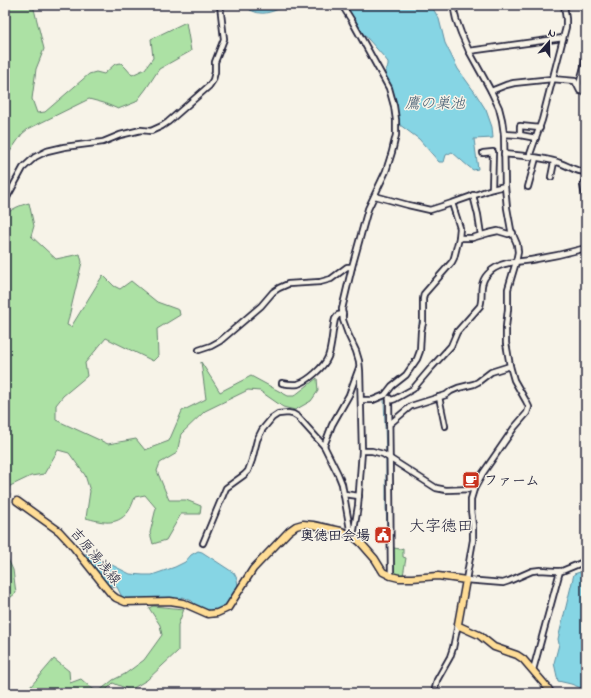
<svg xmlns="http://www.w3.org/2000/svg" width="591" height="698" viewBox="0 0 591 698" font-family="'Indie Flower','Klee One',sans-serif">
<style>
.green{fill:#ace1a4;stroke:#678270}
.water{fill:#86d5e4;stroke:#5e8da0}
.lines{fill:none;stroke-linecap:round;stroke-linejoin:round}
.stream{stroke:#5e8da0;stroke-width:1}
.major-tunnel{stroke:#ccc9c5;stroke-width:6;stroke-dasharray:6 3;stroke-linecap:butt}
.minor-casing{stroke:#22223b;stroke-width:8}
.major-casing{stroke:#22223b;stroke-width:9}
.minor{stroke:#f7f3e8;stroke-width:4.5}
.major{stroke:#ffdd96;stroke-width:6}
.labels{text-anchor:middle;stroke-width:3;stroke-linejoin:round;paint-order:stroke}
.poi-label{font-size:14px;font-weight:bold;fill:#22223b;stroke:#f7f3e8;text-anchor:start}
.street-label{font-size:14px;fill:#22223b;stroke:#f7f3e8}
.water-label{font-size:15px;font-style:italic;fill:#40586e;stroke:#f7f3e8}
.quarter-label{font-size:16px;fill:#22223b;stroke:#f7f3e8}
</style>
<rect width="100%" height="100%" fill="#f7f3e8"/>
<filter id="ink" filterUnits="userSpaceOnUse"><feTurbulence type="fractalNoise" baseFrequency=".025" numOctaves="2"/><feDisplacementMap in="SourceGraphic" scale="8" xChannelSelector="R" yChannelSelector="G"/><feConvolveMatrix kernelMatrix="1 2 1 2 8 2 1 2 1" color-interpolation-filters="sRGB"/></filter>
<g filter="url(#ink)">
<g class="green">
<path d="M8,5H33L44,49L36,69L32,99L37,113L45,112L89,74L96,72L104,74L115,64L121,63L126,68L132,75L145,69L153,58L151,39L186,22L191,51L159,69L146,89L136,102L118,109L104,103L89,99L28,129L22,134L5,159V20C11,17 10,11 8,5Z"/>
<path d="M29,203L34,226L31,236L56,259L80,254L82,262L67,325L71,327L103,275L114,286L120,289L131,281L157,302L179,310L180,315L157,329L158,356L153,361L106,338L85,363L87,376L63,396L56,405V420L108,444L136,439L145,450L169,441L182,411L206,399L201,362L220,392L251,376L288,396H294L317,378L318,391L311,401L295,410L283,407L260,391L248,390L205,411L181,434L177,453L160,463L157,471L169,500H186L201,506L200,514H181L166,540L153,544L150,533L156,508L145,495L135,497C133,502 131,508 128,512C116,527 101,522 86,518L90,491L85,475L69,453L58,450L44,474L31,476L10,486L5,505V216C10,209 21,205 29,203Z"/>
<polygon points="5,546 7,557 13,570 16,593 5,602"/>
<polygon points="394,548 400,549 403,548 403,557 406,558 403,576 392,573 391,555"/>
<polygon points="153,606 184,609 178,625 178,651 147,680 130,690 113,683 103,693 25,693 54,659 69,671 70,683 81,679 90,687 98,692 113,680 125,674 144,660 162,635 160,625 149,608"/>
</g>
<g class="water">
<path d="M248,5H284C279,10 267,14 260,13C257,13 253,11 250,10Z"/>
<path d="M346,5H431L439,19L445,43L458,69L476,94L486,110L492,127L493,138L474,139L478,169L473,170C466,165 459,158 452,152L446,155L444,162H439L419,139L400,125C396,104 394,93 384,74L388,66V62L384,57L361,31Z"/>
<polygon points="198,551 202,552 234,573 237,579 238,586 227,607 211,613 196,606 192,601 183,597 177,599 123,599 117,587 107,585 83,554 87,554 94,556 130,574 143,575 152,575 175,567 185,562 191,555"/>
<polygon points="586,570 586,690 571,684 558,681 554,663 559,644 558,639 574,574"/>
</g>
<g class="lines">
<g class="stream">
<polyline points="449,206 457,226 458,232"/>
<polyline points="424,291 426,287 450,260 455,245"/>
<polyline points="420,326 419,323 421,307"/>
<polyline points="419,360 422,353 423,332"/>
<polyline points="401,382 407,377"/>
<polyline points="386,453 384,399 399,383"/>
<polyline points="386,458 386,508 387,525"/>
</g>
<polyline class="major-tunnel" points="5,494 17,501"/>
<defs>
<g id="minor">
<polyline points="342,5 352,21 389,88 394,106 396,120 396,135 392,152 386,171 368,209 352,267 342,309 343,320 348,334 356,351 359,361 360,371 362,451 358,506 353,536"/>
<polyline points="453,5 456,19 461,33 469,51 491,91 499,108 502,120 504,134 505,186 507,208 511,230 517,244 518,252 516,262 508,289 508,309 506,327 506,343 510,366 514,380 526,401 529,407 527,413 514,428 483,473 474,489 471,499 471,510 473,526 473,540 466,580 503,583 509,581 532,571 540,570 556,571 562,571 586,561"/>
<polyline points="469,51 563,38"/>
<polyline points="582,88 580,85 580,81 584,67 586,51"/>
<polyline points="491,91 506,85 514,83 552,79 575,81 580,91 586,92"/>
<polyline points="504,134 520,135 536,138"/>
<polyline points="520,135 520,126 540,128"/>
<polyline points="586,146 586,154"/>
<polyline points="483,153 493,152 492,189"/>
<path d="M504,154C522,156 543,157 560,163C569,166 576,172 586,172"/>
<polyline points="529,157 542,120 566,27 566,19 564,5"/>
<polyline points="551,177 554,162"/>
<polyline points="586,179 583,185 586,203"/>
<polyline points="528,187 536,158"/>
<polyline points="473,195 478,215 481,235"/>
<polyline points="375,196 408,205 430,210 452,203 492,189 505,186"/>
<polyline points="5,201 23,168 35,157 47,151 64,147 103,142 120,135 141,130 151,131 162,126 168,122 209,86 213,80 215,72 215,62 224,39 220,5"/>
<polyline points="459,238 472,238 489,233 498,231 508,234 513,233"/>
<polyline points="199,350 211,346 220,341 261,306 273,292 279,288 288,284 320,282 331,279 347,267 352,267"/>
<path d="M282,383C287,384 292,385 298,384C308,381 324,367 328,357C332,347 332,331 335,319L338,315L343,314"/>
<polyline points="439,397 445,426"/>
<polyline points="389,398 391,576"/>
<path d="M389,399L392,400L395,399L413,389L430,369L451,346L457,332L480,306C483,298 480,288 483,282C484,277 491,270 495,268C506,261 519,262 531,260C550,257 568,253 586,248"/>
<polyline points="361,400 373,400 385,395 392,386 406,375 417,359 420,351 421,331 423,323 423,299 424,294 452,262 454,258 459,238 460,228 452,203"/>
<polyline points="389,424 391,423 411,406 446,395 451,391 458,388 474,384 478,382 491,372 510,366"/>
<polyline points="324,446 332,425 349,395 359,368"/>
<polyline points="362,451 372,451 383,454 436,488 446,490 474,489"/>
<polyline points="344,494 359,496"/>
<polyline points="203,543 226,488 244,475 248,471 252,460 257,440 262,430 272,418 278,414 288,413 293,414 298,417 324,446 338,474 342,484 351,535"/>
<polyline points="533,670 560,571"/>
<polyline points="434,693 437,680 450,657 453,648 458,624"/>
</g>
<polyline id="major" points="17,501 59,531 71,544 111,594 116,598 125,602 170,601 183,603 208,614 217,613 228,608 253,569 289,531 296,526 303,524 313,525 341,531 353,536 361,543 375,559 383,572 391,576 399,578 412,578 438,576 466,580 458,624 459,626 479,635 494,647 517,655 523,659 547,687 551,693"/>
</defs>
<use href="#minor" class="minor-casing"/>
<use href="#major" class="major-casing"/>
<use href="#minor" class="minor"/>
<use href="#major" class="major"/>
</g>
</g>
<defs>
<symbol id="cafe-square" viewBox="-11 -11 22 22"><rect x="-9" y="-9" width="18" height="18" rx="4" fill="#c8321e" stroke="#f7f3e8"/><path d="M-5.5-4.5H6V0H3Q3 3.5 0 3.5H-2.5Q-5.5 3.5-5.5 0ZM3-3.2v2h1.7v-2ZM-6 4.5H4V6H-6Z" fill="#fff"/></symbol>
<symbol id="civic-square" viewBox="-11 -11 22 22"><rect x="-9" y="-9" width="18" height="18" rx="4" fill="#c8321e" stroke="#f7f3e8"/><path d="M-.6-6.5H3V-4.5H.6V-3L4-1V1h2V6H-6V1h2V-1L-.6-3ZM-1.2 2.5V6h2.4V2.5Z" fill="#fff"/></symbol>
</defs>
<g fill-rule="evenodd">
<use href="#cafe-square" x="461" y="470" width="20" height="20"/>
<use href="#civic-square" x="373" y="525" width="20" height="20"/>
</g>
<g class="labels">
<g class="poi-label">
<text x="484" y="485">ファーム</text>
<text x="370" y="540" text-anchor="end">奥徳田会場</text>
</g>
<g class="street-label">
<text transform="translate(96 556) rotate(50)" y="5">吉原湯浅線</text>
</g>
<g class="water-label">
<text x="435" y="108">鷹の巣池</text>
</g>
<g class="quarter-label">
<text x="441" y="531">大字徳田</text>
</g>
</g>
<rect width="591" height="698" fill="none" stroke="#f7f3e8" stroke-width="20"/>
<rect x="10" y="10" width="571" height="678" fill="none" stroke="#22223b" stroke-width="1.5" filter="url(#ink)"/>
<g transform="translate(549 42) rotate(20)" stroke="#f7f3e8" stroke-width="3" paint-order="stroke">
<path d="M0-3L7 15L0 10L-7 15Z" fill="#22223b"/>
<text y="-6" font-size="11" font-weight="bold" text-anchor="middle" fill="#22223b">N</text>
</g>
</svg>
